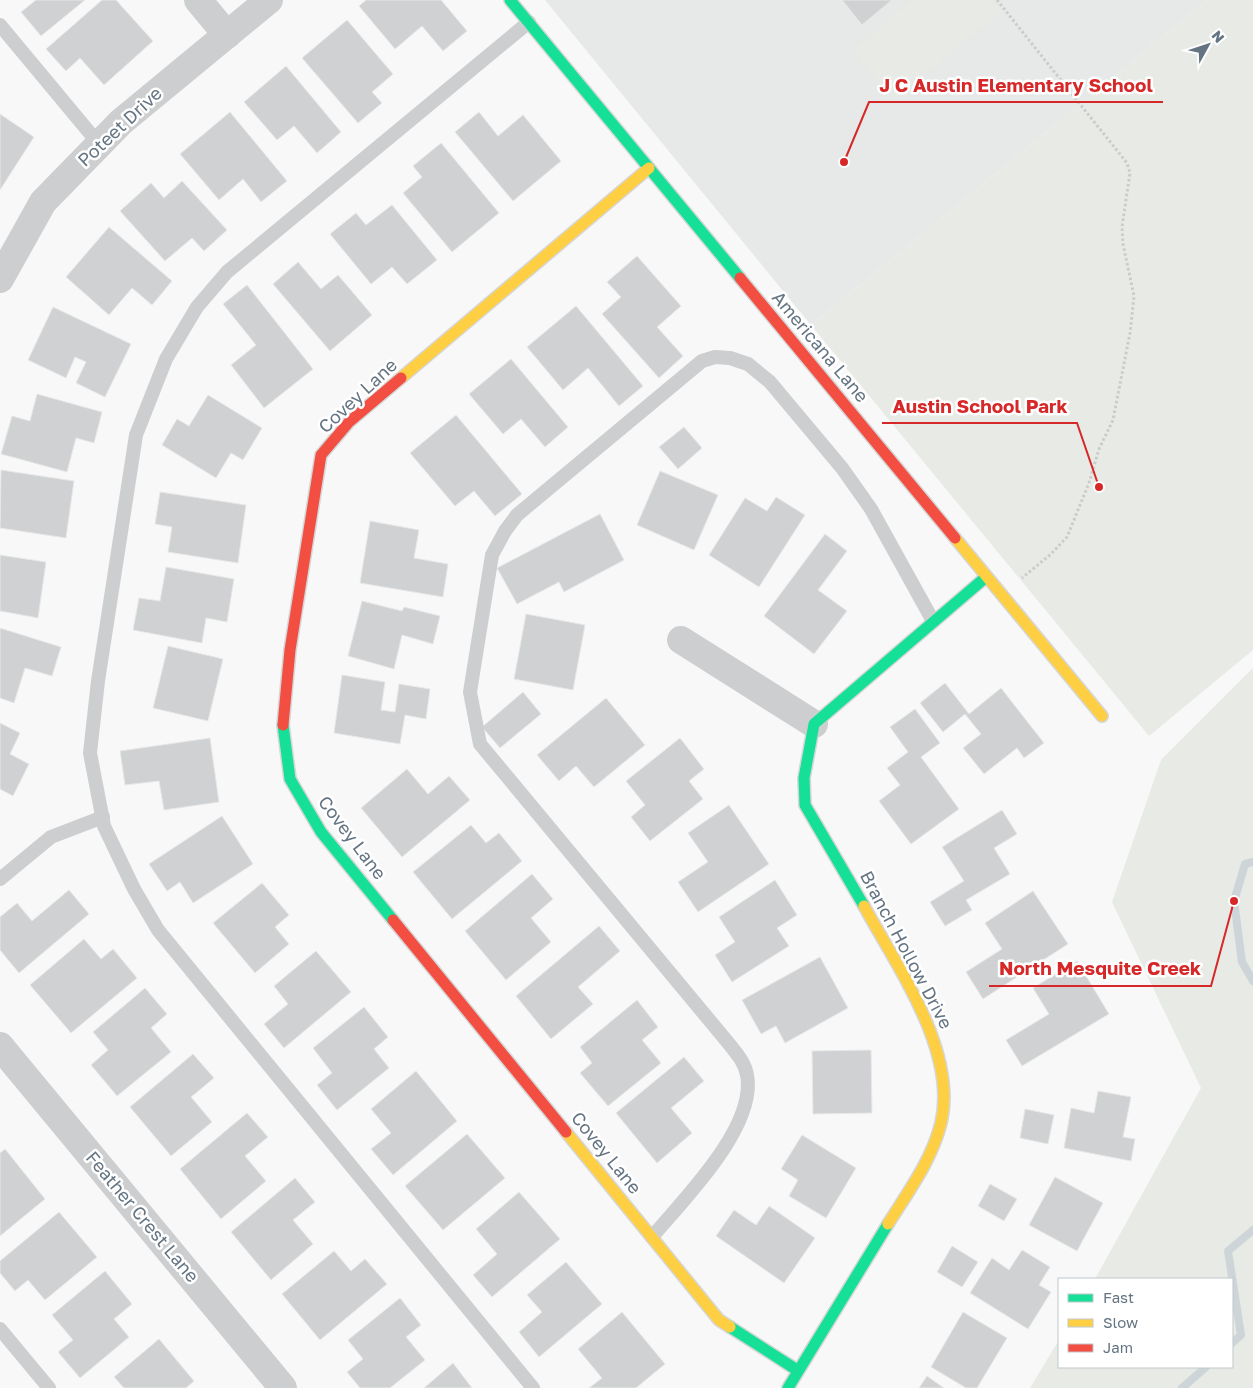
<svg xmlns="http://www.w3.org/2000/svg" width="1253" height="1388" viewBox="0 0 1253 1388" font-family="'Golos Text',sans-serif">
<style>
.built{fill:#e7e8e8}
.green{fill:#e7eae5}
.lines{fill:none;stroke-linecap:round;stroke-linejoin:round}
.stream{stroke:#cdd5d8;stroke-width:8}
.building{fill:#cfd1d2;stroke:#e8e8e8}
.fast-casing{stroke:#d5d6d7;stroke-width:14}
.slow-casing{stroke:#d5d6d7;stroke-width:14}
.jam-casing{stroke:#d5d6d7;stroke-width:14}
.path{stroke:#cacbcc;stroke-width:3;stroke-dasharray:2.5 2.5;stroke-linecap:butt}
.lane{stroke:#cdcecf;stroke-width:14}
.street{stroke:#cdcecf;stroke-width:28}
.fast{stroke:#16e098;stroke-width:11}
.slow{stroke:#ffcf43;stroke-width:11}
.jam{stroke:#f24e42;stroke-width:11}
.labels{text-anchor:middle;stroke-width:5;stroke-linejoin:round;paint-order:stroke}
.street-label{font-size:18px;fill:#647482;stroke:#fff}
.leader{fill:none;stroke:#d62828;stroke-width:2}
.callout-dot{fill:#d62828;stroke:#fff;stroke-width:2}
.callout-label{font-size:19px;text-anchor:middle;font-weight:bold;fill:#d62828;stroke:#fff;stroke-width:5;stroke-linejoin:round;paint-order:stroke}
</style>
<rect width="100%" height="100%" fill="#f8f8f8"/>
<polygon class="built" points="545,0 1207,0 811,325"/>
<g class="green">
<polygon points="912,0 993,0 1002,11 894,100 852,50"/>
<polygon points="1207,0 1253,0 1253,650 1149,736 811,325"/>
<polygon points="1253,668 1253,1388 1030,1388 1059,1340 1059,1367 1232,1367 1232,1279 1095,1279 1201,1088 1112,902 1161,760"/>
</g>
<g class="lines">
<g class="stream">
<polyline points="1253,862 1245,864 1234,901 1242,962 1253,981"/>
<polyline points="1232,1343 1241,1335 1228,1251 1253,1230"/>
<polyline points="1182,1388 1206,1367"/>
</g>
</g>
<g class="building">
<polygon points="36,0 85,0 41,36 21,12"/>
<polygon points="102,0 116,0 153,41 104,85 80,58 66,71 46,49"/>
<polygon points="366,0 441,0 467,31 443,51 422,26 395,49 359,6"/>
<polygon points="842,0 892,0 862,25"/>
<polygon points="347,20 393,74 372,92 382,103 358,123 302,58"/>
<polygon points="286,66 341,132 317,153 294,126 277,140 244,102"/>
<polygon points="230,112 287,181 261,202 243,179 219,200 180,154"/>
<polygon points="479,112 498,136 523,115 561,161 513,201 455,132"/>
<polygon points="0,114 34,137 0,190"/>
<polygon points="441,143 499,213 452,252 403,193 422,177 413,166"/>
<polygon points="182,181 227,230 204,251 192,238 165,261 120,211 151,183 164,198"/>
<polygon points="392,205 437,260 407,284 392,267 371,284 330,234 356,213 366,225"/>
<polygon points="109,227 172,281 152,305 132,288 109,315 66,277"/>
<polygon points="637,256 681,306 657,327 683,356 659,378 602,314 621,297 607,282"/>
<polygon points="298,262 321,289 338,275 372,315 330,351 273,284"/>
<polygon points="247,285 313,369 264,408 231,365 256,345 223,304"/>
<polygon points="576,306 643,386 619,406 588,368 563,390 527,347"/>
<polygon points="53,307 131,344 105,397 76,383 86,362 75,357 66,378 28,360"/>
<polygon points="511,359 568,427 545,447 521,419 503,434 469,394"/>
<polygon points="37,394 102,412 94,443 76,438 67,472 1,454 12,416 30,421"/>
<polygon points="208,395 262,428 243,460 231,453 216,478 162,445 177,419 189,426"/>
<polygon points="456,415 522,494 495,516 474,491 455,506 410,453"/>
<polygon points="684,427 702,448 678,469 659,447"/>
<polygon points="1,470 74,481 66,538 0,528"/>
<polygon points="660,471 718,495 694,550 637,525"/>
<polygon points="160,492 246,505 238,563 168,552 172,527 155,524"/>
<polygon points="776,497 805,515 759,587 709,555 745,498 767,511"/>
<polygon points="600,514 624,560 564,592 559,582 517,604 497,568"/>
<polygon points="370,521 419,530 414,558 448,564 443,597 360,583"/>
<polygon points="825,534 847,551 818,590 847,611 814,654 764,616"/>
<polygon points="0,555 46,562 38,618 0,611"/>
<polygon points="166,567 234,579 227,622 206,618 202,643 133,630 139,598 160,601"/>
<polygon points="362,601 402,611 404,607 440,616 433,644 402,635 394,669 348,656"/>
<polygon points="526,614 585,625 573,690 514,679"/>
<polygon points="0,628 61,647 52,676 25,668 14,703 0,698"/>
<polygon points="168,646 223,659 208,721 153,708"/>
<polygon points="342,675 385,682 381,710 395,712 399,684 430,689 426,719 405,715 400,744 334,733"/>
<polygon points="945,683 969,714 1001,688 1044,743 1024,758 1017,748 984,774 963,748 981,734 965,714 943,732 920,703"/>
<polygon points="523,692 541,714 500,748 482,727"/>
<polygon points="606,698 645,745 594,787 576,766 559,781 537,755"/>
<polygon points="915,709 940,743 921,757 959,809 911,844 879,801 900,785 887,768 908,752 890,727"/>
<polygon points="0,723 20,733 10,754 29,764 13,796 0,789"/>
<polygon points="210,738 219,802 164,810 159,781 125,785 120,751"/>
<polygon points="680,738 704,769 689,781 703,799 650,841 631,817 645,805 626,781"/>
<polygon points="407,769 428,794 449,776 470,800 402,857 361,808"/>
<polygon points="729,805 769,864 698,912 678,882 708,862 688,833"/>
<polygon points="1002,810 1017,834 994,848 1010,874 966,900 972,910 945,926 930,902 964,881 942,847"/>
<polygon points="222,816 253,864 193,903 180,882 167,891 149,864"/>
<polygon points="471,825 486,843 499,833 522,861 452,919 413,872"/>
<polygon points="532,874 553,899 531,918 551,942 506,980 465,931"/>
<polygon points="775,880 797,915 777,928 789,946 732,982 715,955 735,942 719,917"/>
<polygon points="262,883 289,915 275,927 289,944 255,973 213,923"/>
<polygon points="69,890 89,914 19,973 0,950 0,917 17,903 32,921"/>
<polygon points="1033,891 1068,944 983,999 966,972 1002,949 985,923"/>
<polygon points="599,926 620,951 578,987 593,1004 551,1039 516,996"/>
<polygon points="84,939 101,959 113,949 137,978 71,1033 30,985"/>
<polygon points="316,951 351,992 284,1048 264,1024 288,1004 274,986"/>
<polygon points="820,957 848,1008 785,1043 776,1026 761,1034 742,1000"/>
<polygon points="1077,961 1109,1014 1022,1066 1006,1040 1049,1014 1033,988"/>
<polygon points="145,988 167,1014 151,1028 171,1052 117,1096 91,1065 108,1050 93,1032"/>
<polygon points="637,1000 658,1027 642,1040 661,1063 608,1106 580,1073 592,1063 580,1047"/>
<polygon points="364,1007 388,1037 374,1049 389,1068 337,1110 317,1085 332,1073 313,1048"/>
<polygon points="871,1050 872,1113 813,1114 812,1051"/>
<polygon points="193,1054 214,1078 191,1097 212,1122 171,1156 130,1107"/>
<polygon points="684,1057 704,1081 671,1108 692,1133 657,1163 616,1113"/>
<polygon points="416,1071 457,1121 393,1175 371,1149 391,1133 371,1109"/>
<polygon points="1098,1091 1131,1097 1123,1137 1135,1139 1131,1161 1064,1148 1071,1108 1094,1113"/>
<polygon points="1025,1109 1054,1115 1048,1144 1020,1138"/>
<polygon points="247,1113 268,1137 245,1156 266,1181 221,1219 180,1169"/>
<polygon points="467,1134 505,1178 443,1230 405,1186"/>
<polygon points="802,1135 856,1168 826,1218 789,1196 798,1180 781,1169"/>
<polygon points="5,1149 45,1199 0,1236 0,1153"/>
<polygon points="1055,1177 1103,1203 1077,1251 1029,1225"/>
<polygon points="295,1178 315,1202 293,1220 313,1244 271,1280 231,1232"/>
<polygon points="990,1184 1017,1199 1004,1221 978,1206"/>
<polygon points="519,1192 560,1239 492,1297 473,1275 497,1254 476,1229"/>
<polygon points="769,1206 815,1238 784,1283 716,1236 734,1210 756,1225"/>
<polygon points="59,1212 97,1257 45,1300 28,1280 15,1291 0,1273 0,1261"/>
<polygon points="952,1246 978,1262 962,1287 937,1272"/>
<polygon points="1022,1250 1050,1267 1039,1285 1051,1292 1028,1329 970,1293 992,1258 1009,1270"/>
<polygon points="334,1251 351,1271 365,1259 387,1284 320,1340 282,1294"/>
<polygon points="566,1262 602,1304 539,1357 519,1332 542,1312 527,1295"/>
<polygon points="105,1271 132,1304 114,1319 129,1337 80,1378 58,1352 73,1340 52,1315"/>
<polygon points="400,1298 421,1325 406,1337 425,1360 390,1388 360,1388 347,1372 363,1359 348,1340"/>
<polygon points="622,1312 665,1364 636,1388 589,1388 602,1378 578,1349"/>
<polygon points="963,1312 1007,1338 977,1388 966,1388 931,1367"/>
<polygon points="159,1339 194,1381 186,1388 124,1388 114,1377"/>
<polygon points="453,1363 472,1388 424,1388"/>
<polygon points="927,1376 944,1388 919,1388"/>
</g>
<g class="lines">
<defs>
<g id="fast">
<polyline points="510,0 740,278"/>
<polyline points="283,725 290,779 321,832 393,920"/>
<polyline points="864,906 805,805 804,778 814,724 986,577"/>
<polyline points="730,1327 797,1370"/>
<polyline points="788,1388 888,1224"/>
</g>
<g id="slow">
<polyline points="401,378 649,168"/>
<polyline points="955,538 1102,716"/>
<path d="M864,906C897,967 958,1051 941,1123C932,1160 908,1192 888,1224"/>
<polyline points="566,1132 719,1320 730,1327"/>
</g>
<g id="jam">
<polyline points="740,278 955,538"/>
<polyline points="283,725 290,650 321,455 349,422 401,378"/>
<polyline points="393,920 566,1132"/>
</g>
</defs>
<use href="#fast" class="fast-casing"/>
<use href="#slow" class="slow-casing"/>
<use href="#jam" class="jam-casing"/>
<polyline class="path" points="997,0 1127,163 1130,173 1122,227 1123,244 1134,296 1130,333 1113,420 1099,449 1089,483 1067,537 1051,554 1022,578"/>
<g class="lane">
<polyline points="529,22 227,272 197,307 166,359 136,435 98,681 90,753 104,826 134,889 158,930 533,1388"/>
<polyline points="0,25 99,144"/>
<polyline points="0,879 51,837 103,817"/>
<path d="M652,1237C683,1200 757,1127 747,1075C745,1063 737,1054 730,1045L480,744L470,692L492,555L505,531L517,515L702,361L715,357L730,358L748,364L770,382L842,468L871,509L933,621"/>
<polyline points="0,1329 49,1388"/>
</g>
<g class="street">
<polyline points="198,0 227,35"/>
<polyline points="0,279 43,202 121,122 269,0"/>
<polyline points="681,640 814,724"/>
<polyline points="0,1046 283,1388"/>
</g>
<use href="#fast" class="fast"/>
<use href="#slow" class="slow"/>
<use href="#jam" class="jam"/>
</g>
<g class="labels">
<g class="street-label">
<text transform="translate(120 127) rotate(-43)" y="6">Poteet Drive</text>
<text transform="translate(820 347) rotate(50)" y="6">Americana Lane</text>
<text transform="translate(358 396) rotate(-43)" y="6">Covey Lane</text>
<text transform="translate(352 838) rotate(53)" y="6">Covey Lane</text>
<text transform="translate(906 950) rotate(62)" y="6">Branch Hollow Drive</text>
<text transform="translate(606 1153) rotate(51)" y="6">Covey Lane</text>
<text transform="translate(142 1217) rotate(50)" y="6">Feather Crest Lane</text>
</g>
</g>
<path class="leader" d="M844 162L869 102H1163M1099 487L1077 423H882M1234 901L1211 986H989"/>
<g class="callout-dot">
<circle cx="844" cy="162" r="5"/>
<circle cx="1099" cy="487" r="5"/>
<circle cx="1234" cy="901" r="5"/>
</g>
<g class="callout-label">
<text x="1016" y="92">J C Austin Elementary School</text>
<text x="980" y="413">Austin School Park</text>
<text x="1100" y="975">North Mesquite Creek</text>
</g>
<rect x="1058" y="1278" width="175" height="90" fill="#ffffff" stroke="#c1c7cd"/>
<rect x="1068" y="1294" width="25" height="8" fill="#16e098" stroke="#c1c7cd"/>
<text x="1103" y="1303" font-size="15" fill="#647482">Fast</text>
<rect x="1068" y="1319" width="25" height="8" fill="#ffcf43" stroke="#c1c7cd"/>
<text x="1103" y="1328" font-size="15" fill="#647482">Slow</text>
<rect x="1068" y="1344" width="25" height="8" fill="#f24e42" stroke="#c1c7cd"/>
<text x="1103" y="1353" font-size="15" fill="#647482">Jam</text>
<g transform="translate(1208 45) rotate(50)" stroke="#ffffff" stroke-width="4" paint-order="stroke">
<path d="M0-4L9 19L0 12L-9 19Z" fill="#647482"/>
<text y="-8" font-size="14" font-weight="bold" text-anchor="middle" fill="#647482">N</text>
</g>
</svg>
